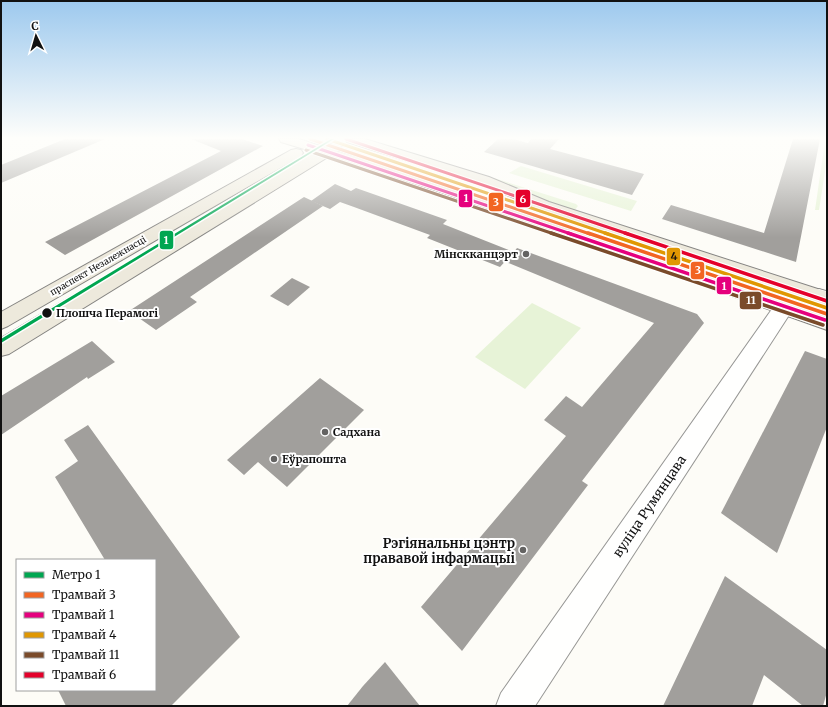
<svg xmlns="http://www.w3.org/2000/svg" width="828" height="707" viewBox="0 0 828 707" font-family="Merriweather,serif">
<style>
.green{fill:#e7f3d7}
.building{fill:#a19f9c}
.lines{fill:none;stroke-linecap:round;stroke-linejoin:round}
.tertiary-casing{stroke:#979795;stroke-width:2}
.primary-casing{stroke:#858482;stroke-width:2}
.tertiary{fill:#fffffe;fill-rule:evenodd}
.primary{fill:#ede9dc;fill-rule:evenodd}
.tram-1-far1-casing{stroke:#fff;stroke-width:5}
.tram-1-casing{stroke:#fff;stroke-width:6}
.tram-2-far1-casing{stroke:#fff;stroke-width:5}
.tram-2-casing{stroke:#fff;stroke-width:6}
.tram-3-far1-casing{stroke:#fff;stroke-width:5}
.tram-3-casing{stroke:#fff;stroke-width:6}
.tram-4-far1-casing{stroke:#fff;stroke-width:5}
.tram-4-casing{stroke:#fff;stroke-width:6}
.tram-5-far1-casing{stroke:#fff;stroke-width:5}
.tram-5-casing{stroke:#fff;stroke-width:6}
.tram-1-far1{stroke:#f26522;stroke-width:3}
.tram-1{stroke:#f26522;stroke-width:3.5}
.tram-2-far1{stroke:#e5007d;stroke-width:3}
.tram-2{stroke:#e5007d;stroke-width:3.5}
.tram-3-far1{stroke:#e09702;stroke-width:3}
.tram-3{stroke:#e09702;stroke-width:3.5}
.tram-4-far1{stroke:#7a4b2a;stroke-width:3}
.tram-4{stroke:#7a4b2a;stroke-width:3.5}
.tram-5-far1{stroke:#e4002b;stroke-width:3}
.tram-5{stroke:#e4002b;stroke-width:3.5}
.metro-1-casing{stroke:#fff;stroke-width:3}
.metro-1{fill:#00a651;fill-rule:evenodd}
.poi-dot{fill:#646362;stroke:#fff;stroke-width:1.5}
.stop-dot{fill:#111;stroke:#fff;stroke-width:1.5}
.labels{text-anchor:middle;stroke-width:4;stroke-linejoin:round;paint-order:stroke}
.far-street-label{font-size:9px;fill:#111;stroke:#fff}
.poi-label{font-size:11px;font-weight:bold;fill:#111;stroke:#fff;text-anchor:start}
.stop-label{font-size:11px;font-weight:bold;fill:#111;stroke:#fff;text-anchor:start}
.near-street-label{font-size:13px;fill:#111;stroke:#fff}
.near-poi-label{font-size:13px;font-weight:bold;fill:#111;stroke:#fff;text-anchor:end}
.line-badge{stroke:#fff;stroke-width:1.5}
.badge-label{font-size:11px;text-anchor:middle;font-weight:bold;fill:#fff}
.pale-badge-label{font-size:11px;text-anchor:middle;font-weight:bold;fill:#111}
</style>
<rect width="100%" height="100%" fill="#fdfcf7"/>
<g class="green">
<polygon points="825,141 827,142 827,159 819,210 815,210"/>
<polygon points="521,166 637,201 631,211 509,173"/>
<polygon points="494,178 576,204 578,206 574,211 533,197 493,179"/>
<polygon points="532,303 581,328 525,389 475,357"/>
</g>
<g class="building">
<polygon points="65,139 105,139 1,183 1,165"/>
<polygon points="191,139 242,139 263,146 65,255 45,242 221,151"/>
<polygon points="498,139 513,139 528,143 531,139 559,139 550,149 644,174 632,195 484,152"/>
<polygon points="793,139 820,139 796,262 662,219 671,205 764,233"/>
<polygon points="335,184 351,191 356,188 447,220 443,224 514,252 517,248 697,314 704,323 582,481 588,485 462,651 421,607 566,436 544,420 566,396 582,407 654,323 506,262 511,255 500,267 427,238 430,235 354,207 340,202 330,209 311,201"/>
<polygon points="304,197 323,206 190,297 197,302 156,330 129,311"/>
<polygon points="292,278 310,287 288,306 270,296"/>
<polygon points="92,341 115,362 88,379 87,377 1,435 1,396"/>
<polygon points="805,351 827,359 827,427 777,553 721,513"/>
<polygon points="320,378 364,410 287,487 258,462 244,475 227,460"/>
<polygon points="88,425 240,637 171,706 66,706 58,690 155,690 155,560 105,560 55,477 78,461 64,440"/>
<polygon points="725,576 827,650 827,692 823,706 803,706 764,675 752,706 663,706"/>
<polygon points="385,662 420,706 347,706 363,686"/>
</g>
<g class="lines">
<defs>
<polygon id="tertiary" points="819,289 826,291 826,301 791,312 535,706 496,706 501,693 777,302"/>
<g id="primary">
<polygon points="279,139 299,139 324,147 335,142 340,143 342,146 337,151 444,184 827,314 827,330 434,190 328,157 9,354 1,356 1,338 314,152 281,142"/>
<polygon points="345,139 365,139 489,177 549,202 827,292 827,306 537,208 479,183 347,142"/>
<polygon points="296,149 301,150 303,153 301,156 8,326 1,329 1,312 291,150"/>
</g>
</defs>
<use href="#tertiary" class="tertiary-casing"/>
<use href="#primary" class="primary-casing"/>
<use href="#tertiary" class="tertiary"/>
<use href="#primary" class="primary"/>
<defs>
<polyline id="tram-1-far1" points="310,139 590,234"/>
<polyline id="tram-1" points="588,233 827,314"/>
<polyline id="tram-2-far1" points="308,145 571,234"/>
<polyline id="tram-2" points="568,233 825,320"/>
<polyline id="tram-3-far1" points="327,139 608,234"/>
<polyline id="tram-3" points="605,233 827,308"/>
<polyline id="tram-4-far1" points="306,150 554,234"/>
<polyline id="tram-4" points="551,233 823,325"/>
<polyline id="tram-5-far1" points="346,139 628,234"/>
<polyline id="tram-5" points="625,233 827,301"/>
</defs>
<use href="#tram-1-far1" class="tram-1-far1-casing"/>
<use href="#tram-1" class="tram-1-casing"/>
<use href="#tram-2-far1" class="tram-2-far1-casing"/>
<use href="#tram-2" class="tram-2-casing"/>
<use href="#tram-3-far1" class="tram-3-far1-casing"/>
<use href="#tram-3" class="tram-3-casing"/>
<use href="#tram-4-far1" class="tram-4-far1-casing"/>
<use href="#tram-4" class="tram-4-casing"/>
<use href="#tram-5-far1" class="tram-5-far1-casing"/>
<use href="#tram-5" class="tram-5-casing"/>
<use href="#tram-1-far1" class="tram-1-far1"/>
<use href="#tram-1" class="tram-1"/>
<use href="#tram-2-far1" class="tram-2-far1"/>
<use href="#tram-2" class="tram-2"/>
<use href="#tram-3-far1" class="tram-3-far1"/>
<use href="#tram-3" class="tram-3"/>
<use href="#tram-4-far1" class="tram-4-far1"/>
<use href="#tram-4" class="tram-4"/>
<use href="#tram-5-far1" class="tram-5-far1"/>
<use href="#tram-5" class="tram-5"/>
<defs>
<polygon id="metro-1" points="331,139 334,139 1,343 1,339"/>
</defs>
<use href="#metro-1" class="metro-1-casing"/>
<use href="#metro-1" class="metro-1"/>
</g>
<linearGradient id="sky" x2="0" y2="1"><stop stop-color="#9dc9ee"/><stop offset="0.58" stop-color="#fefefb"/><stop offset="1" stop-color="#fefefb" stop-opacity="0"/></linearGradient>
<rect width="828" height="238" fill="url(#sky)"/>
<g class="poi-dot">
<circle cx="526" cy="254" r="4"/>
<circle cx="325" cy="432" r="4"/>
<circle cx="274" cy="459" r="4"/>
<circle cx="523" cy="550" r="4"/>
</g>
<circle class="stop-dot" cx="47" cy="313" r="5.5"/>
<g class="labels">
<g class="far-street-label">
<text transform="translate(98 266) rotate(-30)" y="3">праспект Незалежнасці</text>
</g>
<g class="poi-label">
<text x="518" y="258" text-anchor="end">Мінскканцэрт</text>
<text x="333" y="436">Садхана</text>
<text x="282" y="463">Еўрапошта</text>
</g>
<g class="stop-label">
<text x="56" y="317">Плошча Перамогі</text>
</g>
<g class="near-street-label">
<text transform="translate(649 506) rotate(-56)" y="5">вуліца Румянцава</text>
</g>
<g class="near-poi-label">
<text x="515" y="548">Рэгіянальны цэнтр<tspan x="515" dy="15">прававой інфармацыі</tspan></text>
</g>
</g>
<g class="line-badge">
<rect x="458" y="189" width="15" height="19" rx="4" fill="#e5007d"/>
<rect x="515" y="189" width="16" height="19" rx="4" fill="#e4002b"/>
<rect x="488" y="192" width="16" height="20" rx="4" fill="#f26522"/>
<rect x="159" y="230" width="15" height="20" rx="4" fill="#00a651"/>
<rect x="666" y="247" width="15" height="19" rx="4" fill="#e09702"/>
<rect x="690" y="261" width="15" height="19" rx="4" fill="#f26522"/>
<rect x="716" y="276" width="16" height="19" rx="4" fill="#e5007d"/>
<rect x="739" y="291" width="23" height="19" rx="4" fill="#7a4b2a"/>
</g>
<g class="badge-label">
<text x="466" y="202">1</text>
<text x="523" y="203">6</text>
<text x="496" y="206">3</text>
<text x="166" y="244">1</text>
<text x="698" y="274">3</text>
<text x="724" y="290">1</text>
<text x="751" y="304">11</text>
</g>
<g class="pale-badge-label">
<text x="674" y="260">4</text>
</g>
<rect width="828" height="707" fill="none" stroke="#111111" stroke-width="4"/>
<rect x="16" y="559" width="140" height="132" fill="#ffffff" stroke="#a0a0a0"/>
<rect x="24" y="572" width="20" height="6" fill="#00a651" stroke="#a0a0a0"/>
<text x="52" y="579" font-size="12" fill="#111111">Метро 1</text>
<rect x="24" y="592" width="20" height="6" fill="#f26522" stroke="#a0a0a0"/>
<text x="52" y="599" font-size="12" fill="#111111">Трамвай 3</text>
<rect x="24" y="612" width="20" height="6" fill="#e5007d" stroke="#a0a0a0"/>
<text x="52" y="619" font-size="12" fill="#111111">Трамвай 1</text>
<rect x="24" y="632" width="20" height="6" fill="#e09702" stroke="#a0a0a0"/>
<text x="52" y="639" font-size="12" fill="#111111">Трамвай 4</text>
<rect x="24" y="652" width="20" height="6" fill="#7a4b2a" stroke="#a0a0a0"/>
<text x="52" y="659" font-size="12" fill="#111111">Трамвай 11</text>
<rect x="24" y="672" width="20" height="6" fill="#e4002b" stroke="#a0a0a0"/>
<text x="52" y="679" font-size="12" fill="#111111">Трамвай 6</text>
<g transform="translate(36 36) rotate(355)" stroke="#ffffff" stroke-width="3" paint-order="stroke">
<path d="M0-3L7 15L0 10L-7 15Z" fill="#111111"/>
<text y="-6" font-size="11" font-weight="bold" text-anchor="middle" fill="#111111">С</text>
</g>
</svg>
